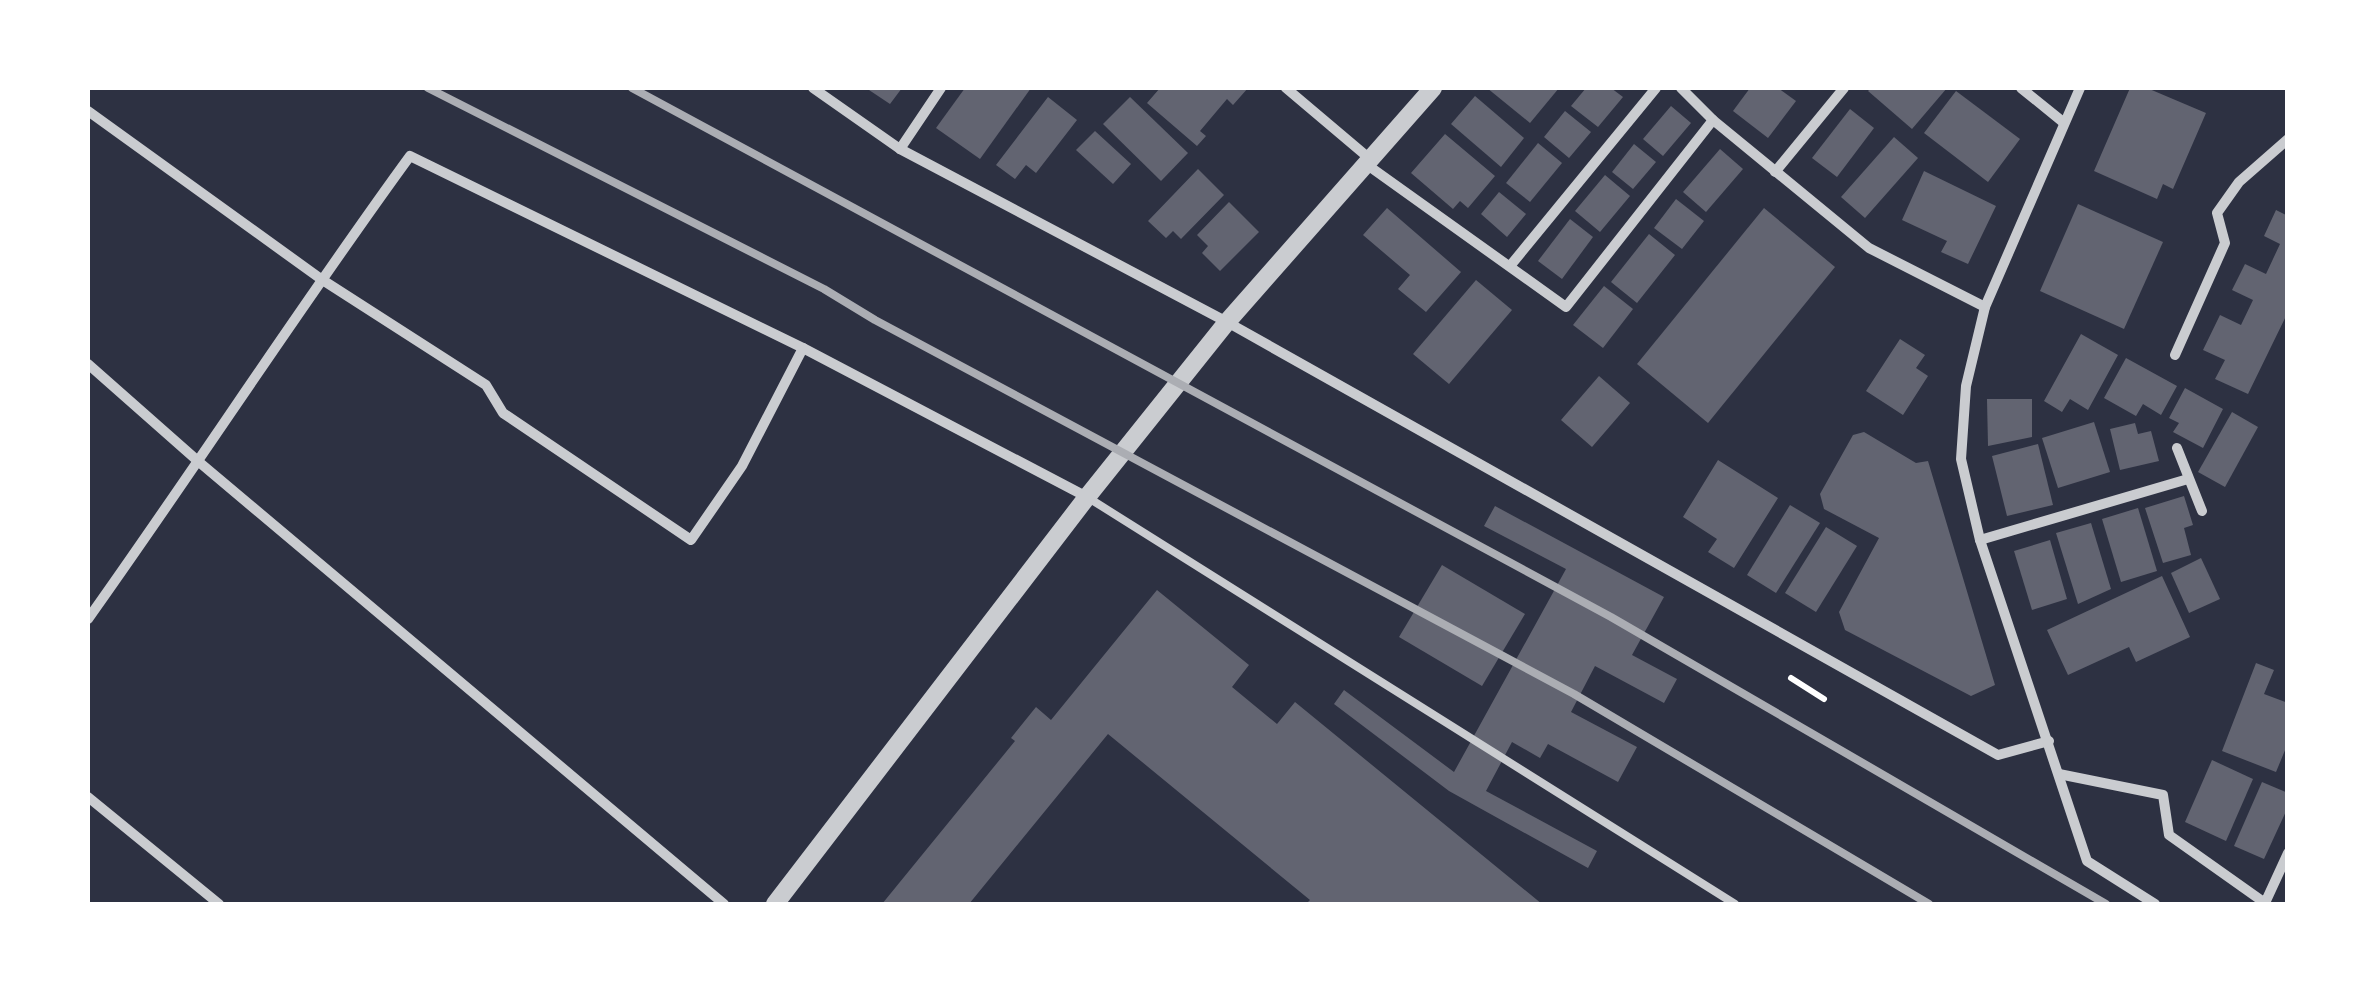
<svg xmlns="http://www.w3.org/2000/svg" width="2375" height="992" viewBox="0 0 2375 992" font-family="Georgia,serif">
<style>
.building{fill:#626471}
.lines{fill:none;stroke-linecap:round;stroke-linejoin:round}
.path{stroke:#fff;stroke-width:6}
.service{stroke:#caccd0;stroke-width:8}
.minor{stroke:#caccd0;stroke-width:10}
.tertiary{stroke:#caccd0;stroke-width:18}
.rail{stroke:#abadb3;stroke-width:8}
</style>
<rect width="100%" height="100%" fill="#2d3142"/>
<g class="building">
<polygon points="866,88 902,88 890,104"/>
<polygon points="965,88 1031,88 980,159 936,128"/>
<polygon points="1160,88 1248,88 1233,105 1227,99 1200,131 1206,136 1197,146 1147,103"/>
<polygon points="1487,88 1559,88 1530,123"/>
<polygon points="1586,88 1611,88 1623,97 1598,127 1571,106"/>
<polygon points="1750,88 1778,88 1796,101 1768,138 1733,111"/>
<polygon points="1871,88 1947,88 1912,129 1868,91"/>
<polygon points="2130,88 2147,88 2206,113 2173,189 2163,184 2157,199 2094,171"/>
<polygon points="1956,91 2020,139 1988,182 1924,133"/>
<polygon points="1475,96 1524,138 1501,167 1451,124"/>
<polygon points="1048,97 1077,120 1036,173 1026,165 1015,179 996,165"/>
<polygon points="1130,97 1188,153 1161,181 1103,124"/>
<polygon points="1671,106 1691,123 1663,156 1643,139"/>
<polygon points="1850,109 1874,128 1837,177 1812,158"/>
<polygon points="1565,111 1591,132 1569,158 1544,137"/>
<polygon points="1095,131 1131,164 1113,184 1076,150"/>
<polygon points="1445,134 1495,176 1468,208 1460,201 1453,209 1411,173"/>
<polygon points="1894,137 1918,158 1865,218 1841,197"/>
<polygon points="1538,143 1562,163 1530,202 1506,183"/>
<polygon points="1634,144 1656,162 1633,189 1612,172"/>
<polygon points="1720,149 1743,169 1706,212 1683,192"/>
<polygon points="1198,169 1224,195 1181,239 1173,231 1166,238 1148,221"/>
<polygon points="1924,171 1996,206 1968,264 1941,252 1947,241 1902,220"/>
<polygon points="1605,175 1630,196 1600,232 1575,211"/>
<polygon points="1499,192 1526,214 1507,237 1481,214"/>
<polygon points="1676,199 1704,221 1682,249 1654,228"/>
<polygon points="1229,202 1259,232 1220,271 1202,253 1208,246 1197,235"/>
<polygon points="2078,204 2163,242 2124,329 2040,291"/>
<polygon points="1387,208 1461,272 1426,312 1398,289 1410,275 1363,235"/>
<polygon points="1764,208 1835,267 1708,423 1637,364"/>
<polygon points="2276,210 2288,216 2288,312 2248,394 2215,379 2225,360 2203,350 2220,315 2241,325 2253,300 2232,290 2245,264 2266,274 2280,244 2264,236"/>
<polygon points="1570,219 1593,237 1562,279 1538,261"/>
<polygon points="1649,234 1675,255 1637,303 1611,282"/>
<polygon points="1476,280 1512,310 1449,384 1413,354"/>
<polygon points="1604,286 1633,309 1603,348 1573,325"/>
<polygon points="2081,334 2118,355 2088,410 2070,399 2062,412 2044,401"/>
<polygon points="1900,339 1925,355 1916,368 1928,376 1903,415 1866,391"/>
<polygon points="2126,358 2177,386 2161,415 2143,404 2136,416 2104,398"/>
<polygon points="1599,376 1630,403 1592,447 1561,420"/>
<polygon points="2185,388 2223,409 2203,448 2173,432 2179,423 2169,418"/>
<polygon points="1987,399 2032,399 2032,437 1988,446"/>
<polygon points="2232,412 2258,427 2225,487 2198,472"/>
<polygon points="2094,422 2110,472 2058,488 2042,438"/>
<polygon points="2135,423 2138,434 2151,431 2159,461 2120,470 2110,429"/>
<polygon points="1864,432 1916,463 1928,461 1995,685 1971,696 1845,630 1839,612 1879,538 1824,509 1820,494 1853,435"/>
<polygon points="2038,444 2053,505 2007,516 1992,456"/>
<polygon points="1718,460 1778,498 1734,568 1708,552 1717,539 1683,517"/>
<polygon points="2184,496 2193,525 2184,528 2191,555 2163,563 2145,508"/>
<polygon points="1790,505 1820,523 1776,593 1747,575"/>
<polygon points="1495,506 1664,597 1632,655 1677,679 1664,703 1595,666 1571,712 1637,747 1618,782 1548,744 1540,758 1512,742 1486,791 1597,851 1588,868 1449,791 1334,704 1344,690 1454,772 1566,569 1484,526"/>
<polygon points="2138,508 2157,571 2121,582 2102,519"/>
<polygon points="2091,523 2111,589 2078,604 2056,533"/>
<polygon points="1826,527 1857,546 1816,612 1785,593"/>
<polygon points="2050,540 2067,599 2032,610 2014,551"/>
<polygon points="2201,558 2220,599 2189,613 2171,573"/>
<polygon points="1442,565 1525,614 1482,686 1399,637"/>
<polygon points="2162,576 2190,637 2136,662 2129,647 2068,675 2047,630"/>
<polygon points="1157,590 1249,665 1232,687 1277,724 1295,702 1542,904 1306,904 1310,900 1108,734 969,904 882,904 1015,741 1011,738 1036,707 1051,720"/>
<polygon points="2256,663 2274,670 2264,694 2288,703 2288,743 2276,772 2222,751"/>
<polygon points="2212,760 2253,779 2226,841 2185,822"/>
<polygon points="2262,782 2288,793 2288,807 2264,859 2234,846"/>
</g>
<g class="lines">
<polyline class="path" points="1791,678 1824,699"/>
<polyline class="service" points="1087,497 1735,904"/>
<g class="minor">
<polyline points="813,88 900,149 1227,322 1998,755 2049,741"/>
<polyline points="1286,88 1370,159"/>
<polyline points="1681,88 1713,120 1869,248 1985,307"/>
<polyline points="2021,88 2063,122"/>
<polyline points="2080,88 1985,307 1966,386 1961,459 1980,540 2087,861 2155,904"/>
<polyline points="88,111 321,279 486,385 503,413 691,540 742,466 803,348"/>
<polyline points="900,149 941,88"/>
<polyline points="1366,164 1566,307 1713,120"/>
<polyline points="1775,172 1844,88"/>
<polyline points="1510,266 1656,88"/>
<polyline points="2175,355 2225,243 2217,213 2239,182 2288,139"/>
<polyline points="88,364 199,462 724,904"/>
<polyline points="2177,448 2202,511"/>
<polyline points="1980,540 2188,479"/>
<path d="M88,619C197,466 299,308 410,156L803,348L1087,497"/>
<polyline points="2059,774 2163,795 2169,835 2265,903 2288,853"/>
<polyline points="88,797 219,904"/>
</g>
<polyline class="tertiary" points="775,904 1087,497 1227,322 1433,88"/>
<g class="rail">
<polyline points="428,88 824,289 875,320 1574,694 1929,904"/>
<polyline points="632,88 1611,617 2106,904"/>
</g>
</g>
<rect width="2375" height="992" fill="none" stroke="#ffffff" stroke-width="180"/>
</svg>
